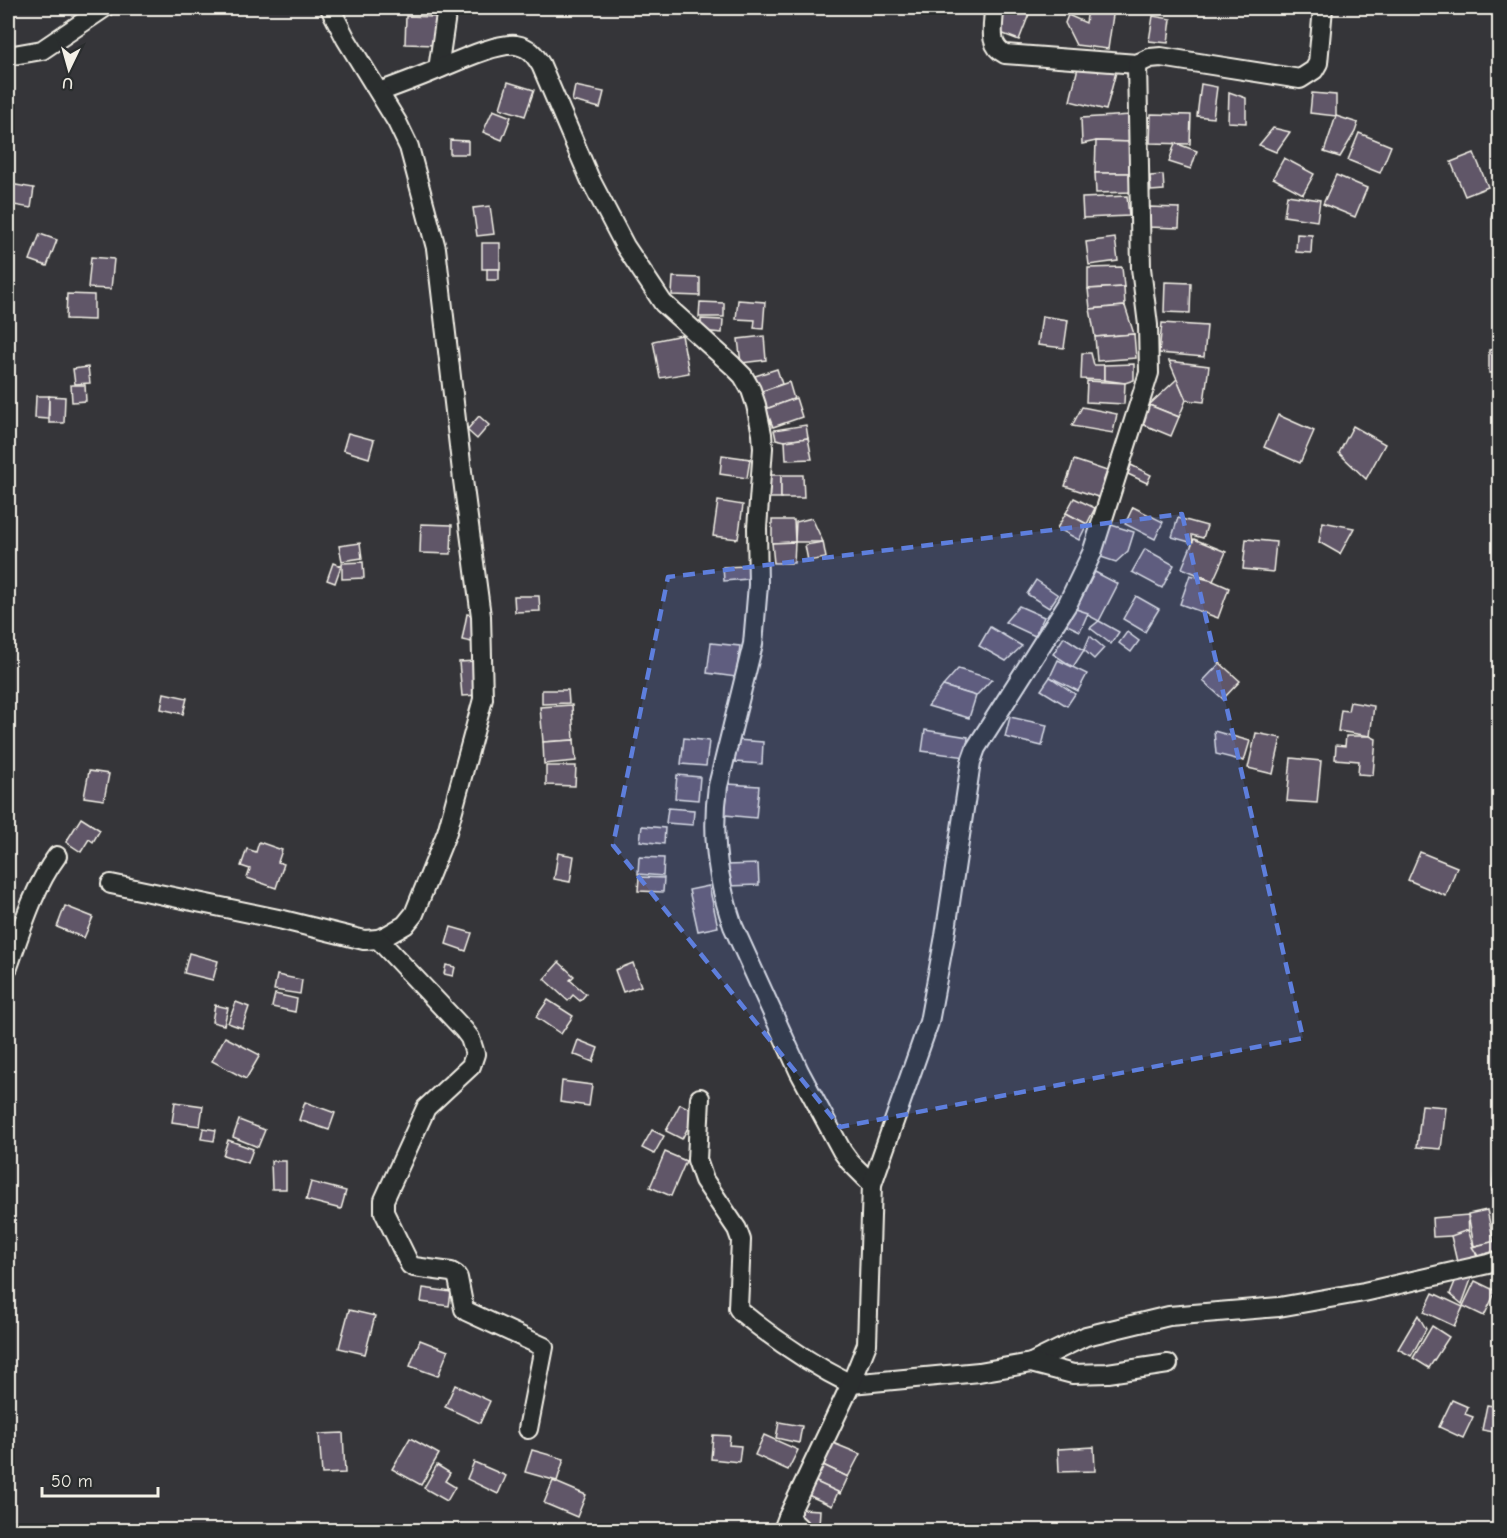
<svg xmlns="http://www.w3.org/2000/svg" width="1507" height="1538" viewBox="0 0 1507 1538" font-family="'Comic Neue',sans-serif">
<style>
.building{fill:#605767;stroke:#f4f1e8;stroke-width:1.5}
.lines{fill:none;stroke-linecap:round;stroke-linejoin:round}
.minor-casing{stroke:#f4f1e8;stroke-width:22}
.minor{stroke:#2a2d2e;stroke-width:18}
.marked{fill:#5e7fdd;fill-opacity:0.2;stroke:#5e7fdd;stroke-width:4.5;stroke-dasharray:12 8;stroke-linejoin:round}
</style>
<rect width="100%" height="100%" fill="#353539"/>
<filter id="ink" filterUnits="userSpaceOnUse"><feTurbulence type="fractalNoise" baseFrequency=".0167" numOctaves="2"/><feDisplacementMap in="SourceGraphic" scale="12" xChannelSelector="R" yChannelSelector="G"/><feConvolveMatrix kernelMatrix="1 2 1 2 8 2 1 2 1" color-interpolation-filters="sRGB"/></filter>
<g filter="url(#ink)">
<g class="building">
<polygon points="1000,8 1026,8 1031,9 1019,40 998,32"/>
<polygon points="1088,8 1122,8 1123,10 1113,15 1108,49 1076,45 1065,23 1068,15 1086,23"/>
<polygon points="406,16 438,17 436,45 405,44"/>
<polygon points="1153,16 1171,19 1168,43 1149,41"/>
<polygon points="1079,63 1116,72 1106,110 1070,101"/>
<polygon points="508,82 534,90 525,116 500,108"/>
<polygon points="1201,84 1217,87 1213,118 1197,116"/>
<polygon points="575,86 604,92 600,108 572,101"/>
<polygon points="1229,92 1246,98 1246,123 1228,122"/>
<polygon points="1312,93 1336,95 1336,116 1310,113"/>
<polygon points="493,110 511,117 502,140 483,132"/>
<polygon points="1151,114 1191,115 1190,144 1150,143"/>
<polygon points="1131,115 1132,142 1096,141 1082,144 1081,118"/>
<polygon points="1336,116 1358,123 1355,132 1340,157 1324,152"/>
<polygon points="1273,128 1290,132 1276,152 1259,145"/>
<polygon points="1359,133 1391,146 1380,173 1348,160"/>
<polygon points="450,140 468,141 468,154 450,154"/>
<polygon points="1096,141 1132,142 1132,173 1095,173"/>
<polygon points="1175,143 1197,151 1191,169 1169,162"/>
<polygon points="1474,153 1488,187 1465,196 1451,162"/>
<polygon points="1284,158 1314,174 1303,194 1273,178"/>
<polygon points="1095,173 1132,173 1133,192 1096,193"/>
<polygon points="1163,175 1164,190 1151,191 1150,176"/>
<polygon points="1336,175 1367,188 1355,217 1323,204"/>
<polygon points="10,184 34,188 31,208 8,204"/>
<polygon points="1287,195 1320,200 1317,221 1284,216"/>
<polygon points="1127,196 1129,216 1083,218 1082,198"/>
<polygon points="1496,203 1500,204 1500,220 1491,217"/>
<polygon points="490,206 494,234 477,236 473,208"/>
<polygon points="1148,207 1180,208 1179,228 1147,227"/>
<polygon points="40,234 57,240 47,266 30,260"/>
<polygon points="1297,234 1312,235 1311,253 1296,252"/>
<polygon points="1115,238 1118,261 1089,265 1086,242"/>
<rect x="482" y="243" width="18" height="26"/>
<polygon points="91,257 114,259 111,289 88,288"/>
<polygon points="1122,267 1124,287 1088,289 1088,268"/>
<rect x="487" y="269" width="12" height="11"/>
<polygon points="673,277 700,278 700,296 672,295"/>
<polygon points="1165,282 1191,283 1190,313 1164,312"/>
<polygon points="1124,287 1125,306 1090,309 1088,289"/>
<polygon points="67,294 94,295 94,320 66,319"/>
<polygon points="738,300 765,302 763,329 754,328 755,320 736,319"/>
<polygon points="700,302 724,303 724,317 699,317"/>
<polygon points="1125,306 1134,334 1095,337 1090,309"/>
<polygon points="1042,316 1068,320 1064,348 1038,345"/>
<polygon points="701,319 723,320 722,333 701,331"/>
<polygon points="1162,323 1207,326 1204,357 1159,353"/>
<polygon points="1134,334 1136,358 1097,361 1095,337"/>
<polygon points="682,335 689,373 660,378 653,341"/>
<polygon points="764,336 766,360 741,363 738,339"/>
<rect x="1489" y="350" width="11" height="23"/>
<polygon points="1082,353 1091,353 1094,365 1104,365 1104,380 1081,379"/>
<polygon points="1169,361 1209,366 1204,402 1186,400"/>
<polygon points="1134,364 1134,380 1125,383 1104,380 1104,365"/>
<polygon points="88,367 90,383 75,384 73,369"/>
<polygon points="777,369 782,384 760,392 755,376"/>
<polygon points="1177,379 1186,400 1179,417 1149,405"/>
<polygon points="1087,381 1125,383 1124,404 1086,402"/>
<polygon points="789,382 794,399 766,409 760,392"/>
<polygon points="71,385 85,385 86,401 72,402"/>
<polygon points="36,396 49,396 48,419 35,418"/>
<polygon points="49,396 65,397 64,423 49,423"/>
<polygon points="796,398 802,417 773,427 766,409"/>
<polygon points="1149,405 1179,417 1171,436 1142,424"/>
<polygon points="1082,407 1117,414 1113,433 1072,426"/>
<polygon points="1278,415 1314,431 1300,463 1264,447"/>
<polygon points="479,416 489,425 477,439 467,430"/>
<polygon points="806,425 808,438 785,441 776,439 774,430"/>
<polygon points="1353,426 1385,444 1366,479 1339,453"/>
<polygon points="348,433 374,440 369,458 343,450"/>
<polygon points="808,438 812,459 786,460 785,441"/>
<polygon points="722,455 750,459 747,478 720,474"/>
<polygon points="1074,460 1107,471 1098,497 1065,486"/>
<polygon points="1131,465 1151,475 1147,483 1128,474"/>
<polygon points="764,475 781,475 781,498 763,498"/>
<polygon points="781,475 803,475 804,498 781,498"/>
<polygon points="1074,498 1095,508 1087,524 1066,513"/>
<polygon points="718,501 743,505 738,539 713,536"/>
<polygon points="1133,507 1163,522 1155,539 1125,524"/>
<polygon points="1066,513 1087,524 1079,540 1057,528"/>
<polygon points="812,518 823,542 795,542 796,522"/>
<polygon points="1178,518 1207,526 1203,538 1192,535 1193,543 1172,537"/>
<polygon points="772,520 794,520 795,542 772,543"/>
<polygon points="1323,522 1354,528 1340,554 1319,542"/>
<polygon points="421,524 452,525 451,554 420,553"/>
<polygon points="1108,524 1134,532 1128,551 1116,562 1098,556"/>
<polygon points="1194,539 1226,552 1213,581 1182,568"/>
<polygon points="1246,539 1276,542 1273,572 1243,569"/>
<polygon points="795,542 794,563 774,563 772,543"/>
<polygon points="823,542 826,558 808,561 805,545"/>
<polygon points="360,543 362,558 342,561 339,546"/>
<polygon points="1145,549 1174,565 1162,588 1132,572"/>
<polygon points="363,562 364,578 342,579 342,563"/>
<polygon points="333,563 341,566 335,583 327,580"/>
<polygon points="748,566 748,579 724,581 723,567"/>
<polygon points="1095,572 1118,584 1099,621 1076,609"/>
<polygon points="1190,575 1213,581 1229,588 1218,618 1180,604"/>
<polygon points="1036,580 1058,595 1049,608 1027,594"/>
<polygon points="514,596 539,596 540,611 515,612"/>
<polygon points="1136,596 1159,609 1145,632 1123,619"/>
<polygon points="1019,606 1044,617 1035,636 1005,622"/>
<polygon points="1073,606 1076,609 1088,613 1080,631 1065,624"/>
<polygon points="467,614 477,616 472,642 462,640"/>
<polygon points="1099,621 1119,632 1111,644 1090,628"/>
<polygon points="990,627 1022,646 1006,661 979,646"/>
<polygon points="1127,632 1139,641 1131,652 1119,643"/>
<polygon points="1090,636 1104,648 1094,659 1084,650"/>
<polygon points="1064,637 1084,650 1073,667 1053,654"/>
<polygon points="711,643 740,646 736,677 707,673"/>
<polygon points="1058,660 1087,674 1078,691 1050,677"/>
<polygon points="476,661 479,695 462,696 459,662"/>
<polygon points="1220,663 1240,681 1223,699 1203,681"/>
<polygon points="958,669 992,679 976,696 943,686"/>
<polygon points="1050,677 1075,694 1067,706 1041,690"/>
<polygon points="943,686 976,696 969,718 928,706"/>
<polygon points="542,690 568,690 569,703 542,704"/>
<polygon points="164,693 187,698 183,714 161,709"/>
<polygon points="1350,702 1374,706 1370,736 1338,731 1341,710 1348,711"/>
<polygon points="572,705 574,740 543,742 540,707"/>
<polygon points="1010,717 1047,725 1042,746 1005,737"/>
<polygon points="925,730 968,737 966,757 922,751"/>
<polygon points="1214,731 1250,741 1244,761 1216,754"/>
<polygon points="1256,733 1281,738 1273,774 1248,768"/>
<polygon points="1346,736 1370,736 1376,739 1373,775 1358,774 1359,761 1335,759 1336,745 1345,746"/>
<polygon points="684,738 709,741 706,766 681,764"/>
<polygon points="574,740 576,761 544,764 543,742"/>
<polygon points="737,740 763,742 762,764 735,762"/>
<polygon points="1291,758 1321,761 1317,803 1287,801"/>
<polygon points="546,766 576,766 575,786 546,785"/>
<polygon points="89,771 109,774 104,800 84,797"/>
<polygon points="677,775 700,777 698,800 675,798"/>
<polygon points="728,784 759,786 756,818 725,815"/>
<polygon points="668,808 694,810 693,825 666,823"/>
<polygon points="81,818 100,830 93,842 89,839 81,852 66,842"/>
<polygon points="642,826 665,828 664,844 640,841"/>
<polygon points="259,842 282,850 278,862 284,864 276,888 247,878 250,869 241,866 247,849 256,852"/>
<polygon points="1420,852 1457,867 1446,896 1408,880"/>
<polygon points="558,853 574,856 570,882 554,879"/>
<polygon points="639,857 664,858 663,876 638,874"/>
<polygon points="758,864 759,885 727,886 726,865"/>
<polygon points="639,877 664,878 663,892 638,891"/>
<polygon points="709,886 718,927 698,931 689,890"/>
<polygon points="65,906 93,917 84,938 57,927"/>
<polygon points="451,927 472,933 466,951 446,944"/>
<polygon points="189,953 218,961 213,980 184,973"/>
<polygon points="559,962 574,976 570,980 586,994 580,1001 573,995 568,1001 544,979"/>
<polygon points="633,963 641,986 623,992 615,970"/>
<polygon points="446,965 455,967 453,976 444,974"/>
<polygon points="277,975 302,980 300,994 274,990"/>
<polygon points="275,994 297,999 295,1012 272,1007"/>
<polygon points="548,1000 573,1016 561,1034 536,1017"/>
<polygon points="236,1002 249,1007 242,1028 228,1023"/>
<polygon points="215,1005 228,1008 224,1025 212,1022"/>
<polygon points="225,1037 260,1055 246,1079 212,1061"/>
<polygon points="578,1040 598,1048 593,1062 573,1054"/>
<polygon points="562,1081 592,1085 589,1106 560,1102"/>
<polygon points="175,1102 203,1106 200,1126 172,1122"/>
<polygon points="305,1102 335,1113 329,1130 299,1120"/>
<polygon points="680,1104 696,1112 682,1139 666,1131"/>
<polygon points="1422,1105 1446,1107 1441,1149 1417,1147"/>
<polygon points="239,1120 265,1130 258,1147 233,1137"/>
<polygon points="203,1128 216,1130 214,1141 201,1139"/>
<polygon points="652,1130 664,1136 654,1154 642,1148"/>
<polygon points="228,1140 253,1149 248,1163 223,1155"/>
<polygon points="665,1152 686,1161 671,1196 650,1187"/>
<polygon points="271,1161 286,1161 286,1189 272,1189"/>
<polygon points="1494,1174 1500,1175 1500,1192 1492,1191"/>
<polygon points="311,1182 346,1191 341,1209 306,1200"/>
<polygon points="1487,1210 1494,1242 1474,1246 1468,1214"/>
<polygon points="1468,1215 1469,1235 1433,1237 1432,1218"/>
<polygon points="1468,1230 1477,1257 1457,1262 1451,1236"/>
<polygon points="1495,1241 1497,1251 1478,1256 1472,1247"/>
<polygon points="1459,1272 1472,1277 1462,1304 1450,1294"/>
<polygon points="1475,1281 1496,1291 1484,1316 1463,1306"/>
<polygon points="423,1288 451,1292 449,1306 421,1302"/>
<polygon points="1433,1293 1463,1307 1454,1326 1424,1312"/>
<polygon points="349,1310 375,1316 365,1354 339,1348"/>
<polygon points="1418,1315 1426,1329 1411,1356 1398,1349"/>
<polygon points="1432,1326 1449,1337 1429,1368 1413,1358"/>
<polygon points="420,1340 448,1351 438,1376 410,1366"/>
<polygon points="455,1385 490,1401 480,1423 445,1407"/>
<polygon points="1452,1400 1468,1407 1465,1414 1473,1417 1463,1438 1439,1427"/>
<polygon points="1487,1405 1500,1407 1500,1433 1482,1430"/>
<polygon points="779,1422 802,1426 799,1443 776,1438"/>
<polygon points="343,1433 345,1473 322,1474 319,1434"/>
<polygon points="713,1435 730,1436 729,1445 741,1446 739,1462 711,1459"/>
<polygon points="764,1435 798,1450 788,1470 755,1455"/>
<polygon points="410,1438 439,1454 421,1485 392,1469"/>
<polygon points="828,1441 860,1454 848,1477 819,1463"/>
<polygon points="1094,1447 1095,1471 1059,1472 1058,1449"/>
<polygon points="532,1450 564,1459 557,1481 525,1472"/>
<polygon points="474,1462 506,1476 498,1494 467,1479"/>
<polygon points="819,1463 848,1477 840,1494 810,1479"/>
<polygon points="437,1465 450,1473 445,1481 455,1487 447,1501 424,1488"/>
<polygon points="553,1481 586,1495 577,1517 544,1503"/>
<polygon points="814,1481 838,1492 832,1506 808,1495"/>
<polygon points="801,1509 820,1510 819,1526 813,1525 801,1520"/>
</g>
<g class="lines">
<defs>
<g id="minor">
<path d="M994,8C994,25 987,45 1005,54L1137,64L1150,58L1161,57L1300,79L1314,70L1318,63L1323,8"/>
<polyline points="8,56 42,50 104,8"/>
<polyline points="438,69 447,8"/>
<path d="M379,92C398,85 417,78 436,70C456,62 495,43 516,45C529,47 535,55 541,65L590,179L625,246L663,303L732,365L743,376L751,390L756,405L762,434L763,448L757,528L758,585L753,644L718,786C711,835 717,880 733,926L799,1071L842,1151L850,1162L872,1184"/>
<polyline points="111,884 283,920 364,940 378,939 386,936 405,925 414,914 447,832 483,699 481,616 463,480 436,248 409,147 397,122 346,39 330,8"/>
<polyline points="378,939 464,1030 470,1038 475,1054 471,1066 426,1108 384,1200 384,1212 410,1265 414,1267 451,1272 456,1275 458,1278 464,1309 466,1311 544,1347 528,1429"/>
<path d="M8,967C21,930 34,887 57,856"/>
<path d="M700,1098L697,1160L704,1180L737,1229L741,1240L738,1308L741,1312C775,1340 812,1365 851,1384L979,1372L1031,1363L1086,1336L1169,1316L1279,1307L1364,1292L1488,1264L1500,1260"/>
<polyline points="1031,1363 1073,1374 1108,1373 1168,1364"/>
<polyline points="788,1517 802,1530"/>
<polyline points="783,1530 788,1517 851,1384 867,1344 872,1184 929,1022 945,936 971,762 976,748 1068,603 1092,553 1149,373 1148,325 1141,268 1137,64"/>
</g>
</defs>
<use href="#minor" class="minor-casing"/>
<use href="#minor" class="minor"/>
</g>
</g>
<path class="marked" d="M1182,514L1303,1038L840,1127L613,845L668,577Z"/>
<rect width="1507" height="1538" fill="none" stroke="#2a2d2e" stroke-width="30"/>
<rect x="15" y="15" width="1477" height="1508" fill="none" stroke="#f4f1e8" stroke-width="2" filter="url(#ink)"/>
<g transform="translate(69 69) rotate(185)" stroke="#2a2d2e" stroke-width="4.5" paint-order="stroke">
<path d="M0-4.5L10 22L0 15L-10 22Z" fill="#f4f1e8"/>
<text y="-9" font-size="16" font-weight="bold" text-anchor="middle" fill="#f4f1e8">U</text>
</g>
<path d="M42 1487v9h116v-9" fill="none" stroke="#f4f1e8" stroke-width="3"/>
<text x="51" y="1487" font-size="18" fill="#f4f1e8" stroke="#2a2d2e" stroke-width="4.5" paint-order="stroke">50 m</text>
</svg>
